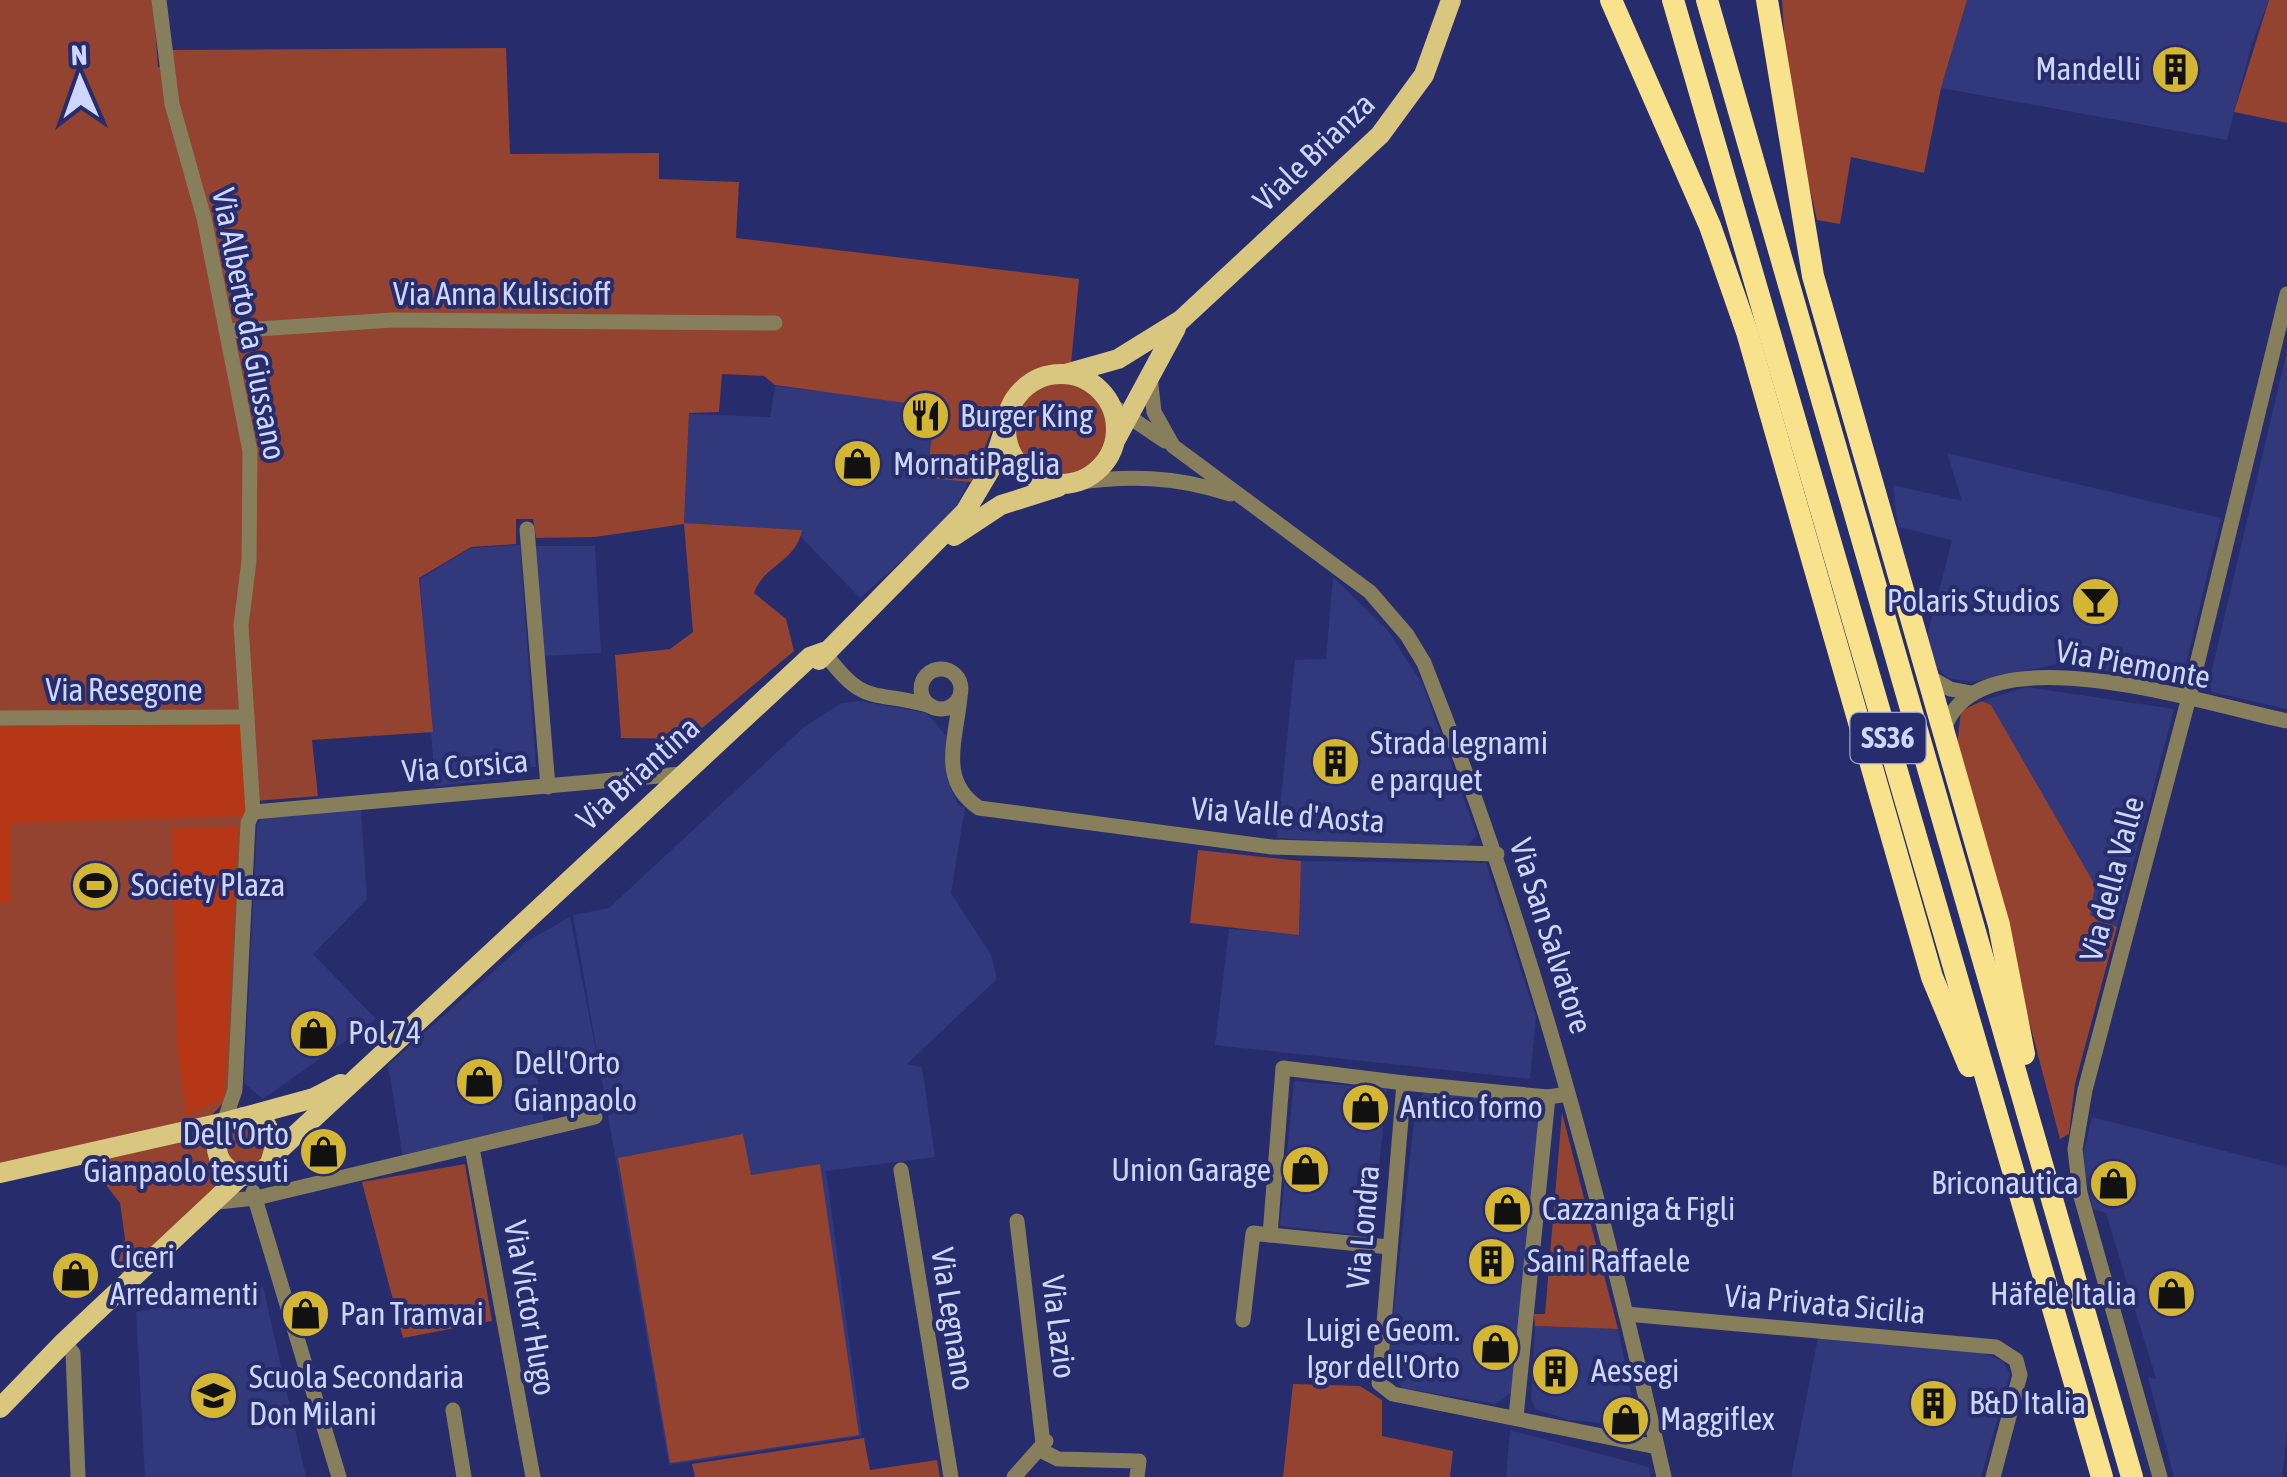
<svg xmlns="http://www.w3.org/2000/svg" width="2287" height="1477" viewBox="0 0 2287 1477" font-family="'Asap Condensed',sans-serif">
<style>
.built{fill:#31387c}
.green{fill:#93432f}
.forest{fill:#b63715}
.lines{fill:none;stroke-linecap:round;stroke-linejoin:round}
.minor{stroke:#877e5c;stroke-width:15}
.major{stroke:#d9c67f;stroke-width:20}
.highway{stroke:#f9e28c;stroke-width:22}
.labels{text-anchor:middle;stroke-width:8;stroke-linejoin:round;paint-order:stroke}
.shield{fill:#272c6c;stroke:#9ba3d2;stroke-width:2.5}
.shield-label{font-size:30px;font-weight:bold;fill:#cdd6fd}
.poi-label{font-size:32px;fill:#cdd6fd;stroke:#272c6c;text-anchor:start}
.street-label{font-size:32px;fill:#cdd6fd;stroke:#272c6c}
</style>
<rect width="100%" height="100%" fill="#272c6c"/>
<g class="built">
<polygon points="1967,0 2269,0 2251,46 2227,140 1941,88"/>
<polygon points="2287,351 2287,709 2212,692 2209,682"/>
<polygon points="839,353 963,357 979,460 951,517 860,598 801,537 801,530 684,523 689,414 770,417 775,386 816,391"/>
<polygon points="1947,453 2221,518 2181,685 2062,663 1973,682 1948,678 1936,667 1925,644 1952,540 1898,527 1893,485 1962,501"/>
<polygon points="520,545 536,767 506,769 501,779 435,786 420,579 471,548"/>
<polygon points="535,546 595,546 601,653 544,656"/>
<polygon points="1333,577 1388,631 1423,685 1477,836 1463,849 1277,838 1295,660 1326,659"/>
<polygon points="2027,687 2174,709 2117,927 2090,915 1991,705 1982,701"/>
<polygon points="860,701 927,713 946,736 948,781 958,805 965,807 951,893 991,955 997,979 907,1064 922,1067 935,1157 826,1171 862,1436 669,1465 573,915 609,908 804,727 841,703"/>
<polygon points="361,810 367,899 313,954 376,1019 263,1099 244,1083 257,824 263,817"/>
<polygon points="1301,861 1486,863 1536,1017 1530,1079 1215,1045 1229,929 1299,934"/>
<polygon points="570,917 598,1061 537,1075 544,1121 403,1158 388,1065 529,940"/>
<polygon points="1294,1081 1387,1089 1372,1236 1280,1226"/>
<polygon points="1425,1092 1527,1101 1539,1121 1512,1392 1496,1404 1402,1388 1393,1375 1389,1357 1416,1101"/>
<polygon points="2092,1117 2287,1167 2287,1435 2282,1477 2174,1477 2148,1377 2156,1379 2106,1213 2093,1209 2082,1159"/>
<polygon points="263,1287 306,1477 145,1477 136,1312"/>
<polygon points="1535,1326 1618,1329 1638,1426 1568,1420 1535,1409 1531,1399"/>
<polygon points="1818,1337 1980,1352 2003,1361 2010,1374 1981,1477 1791,1477"/>
<polygon points="1510,1430 1649,1467 1650,1477 1506,1477"/>
</g>
<g class="green">
<path d="M0,0H153L158,67H167L165,50L506,48L510,154L659,153V179L739,182L736,238L1079,279L1071,364L1032,373L1005,397L971,482L927,478L935,407L775,385L764,376L722,374L719,412L689,413L684,523L802,530C796,562 764,565 754,593L786,619L794,651L689,739L621,738L615,655L670,649L693,632L684,524L595,537L536,538L533,519H516V544L471,547L419,578L433,732L312,740L318,796L255,801L228,1098L212,1115L0,1164Z"/>
<polygon points="1782,0 1967,0 1941,88 1924,173 1851,157 1840,224 1817,220 1788,96"/>
<polygon points="2269,0 2287,0 2287,123 2234,112"/>
<circle cx="1060" cy="429" r="47"/>
<polygon points="1982,701 1991,705 2095,885 2090,915 2117,927 2075,1084 2069,1134 2060,1139 1957,746 1961,711"/>
<polygon points="1198,850 1301,861 1299,935 1190,923"/>
<polygon points="1562,1113 1618,1329 1535,1326 1534,1314 1545,1314"/>
<polygon points="256,1125 269,1150 255,1168 231,1166 223,1137 227,1130"/>
<path d="M211,1132C207,1157 212,1165 231,1181L123,1275L117,1267L125,1239L120,1203L87,1161Z"/>
<polygon points="743,1134 751,1175 820,1164 859,1435 670,1463 618,1158"/>
<polygon points="465,1164 492,1321 403,1338 362,1182"/>
<polygon points="1293,1384 1360,1386 1382,1400 1382,1436 1453,1451 1450,1477 1283,1477"/>
<polygon points="864,1438 870,1470 937,1460 940,1477 695,1477 692,1464"/>
</g>
<g class="forest">
<polygon points="245,723 250,807 243,816 11,823 10,903 0,903 0,727"/>
<polygon points="238,827 224,1099 187,1115 177,1047 172,829"/>
</g>
<g class="lines">
<g class="minor">
<polyline points="159,0 172,104 204,218 250,451 249,561 241,625 253,812 248,823 235,1090 223,1125"/>
<polyline points="229,331 393,320 775,323"/>
<path d="M1150,376L1154,412L1173,446L1370,592L1407,635L1424,663C1529,927 1602,1200 1664,1477"/>
<polyline points="1107,402 1165,441"/>
<path d="M1072,483C1128,475 1176,476 1230,494"/>
<polyline points="527,529 548,787"/>
<path d="M824,652C865,708 871,689 931,706"/>
<circle cx="941" cy="689" r="20"/>
<polyline points="1929,677 1950,689 1971,693"/>
<path d="M960,697C956,740 938,781 979,808L1272,847L1497,854"/>
<polyline points="0,718 247,717"/>
<path d="M1944,730C1976,626 2211,706 2287,721"/>
<polyline points="253,812 681,774"/>
<polyline points="1568,1094 1548,1097 1404,1083 1379,1383 1393,1394 1657,1447"/>
<polyline points="472,1148 533,1477"/>
<polyline points="901,1170 951,1477"/>
<polyline points="253,1192 339,1477"/>
<polyline points="218,1202 256,1198 595,1117"/>
<polyline points="1017,1221 1044,1452 1058,1459 1139,1461 1137,1477"/>
<polyline points="1389,1247 1270,1235 1283,1068 1404,1083"/>
<polyline points="1626,1314 1996,1347 2016,1360 2020,1375 1993,1477"/>
<polyline points="1243,1320 1253,1233 1270,1235"/>
<polyline points="64,1342 73,1353 78,1477"/>
<polyline points="453,1410 464,1477"/>
<polyline points="1516,1417 1548,1097"/>
<polyline points="1014,1477 1046,1441"/>
<polyline points="2160,1477 2080,1193 2075,1149 2085,1090 2188,701 2287,294"/>
</g>
<g class="major">
<polyline points="1065,374 1118,359 1181,320 1380,135 1424,75 1451,0"/>
<circle cx="1061" cy="429" r="55"/>
<polyline points="1116,439 1176,328"/>
<polyline points="954,536 1001,505 1058,487"/>
<polyline points="819,660 965,512 993,465 1005,427"/>
<path d="M243,1117L265,1123L276,1143L270,1164C236,1199 193,1146 233,1120L314,1098L341,1084"/>
<polyline points="276,1153 810,657 824,652"/>
<polyline points="0,1173 230,1121"/>
<polyline points="0,1408 64,1342 241,1176"/>
</g>
<g class="highway">
<polyline points="1611,0 1710,226 1747,332 1932,977 1969,1066"/>
<polyline points="1673,0 2102,1477"/>
<polyline points="1707,0 2132,1477"/>
<polyline points="1767,0 1813,276 1999,925 2024,1054"/>
</g>
</g>
<defs>
<symbol id="building-disc" viewBox="-11 -11 22 22"><circle r="9.5" fill="#d4b635" stroke="#272c6c"/><path d="M-4-6H4V6H1V3H-1V6H-4ZM-2.5-4.3h1.7v1.8h-1.7ZM.8-4.3h1.7v1.8H.8ZM-2.5-1h1.7V.8h-1.7ZM.8-1h1.7V.8H.8Z" fill="#111"/></symbol>
<symbol id="restaurant-disc" viewBox="-11 -11 22 22"><circle r="9.5" fill="#d4b635" stroke="#272c6c"/><path d="M-5-6h1v4h1v-4h1v4h1v-4h1v5L-1.5 .5V6h-2V.5L-5-1ZM5-6V6H3V1.5H1.5Q1.5-4 5-6Z" fill="#111"/></symbol>
<symbol id="shop-disc" viewBox="-11 -11 22 22"><circle r="9.5" fill="#d4b635" stroke="#272c6c"/><path d="M-5-2.5h2.3a2.7 3.5 0 0 1 5.4 0H5L5.5 6h-11ZM-1.5-2.5h3a1.5 2.3 0 0 0-3 0Z" fill="#111"/></symbol>
<symbol id="bar-disc" viewBox="-11 -11 22 22"><circle r="9.5" fill="#d4b635" stroke="#272c6c"/><path d="M-6-5H6L.8 .8V4.5H3.5V6h-7V4.5H-.8V.8Z" fill="#111"/></symbol>
<symbol id="stadium-disc" viewBox="-11 -11 22 22"><circle r="9.5" fill="#d4b635" stroke="#272c6c"/><path d="M0-5a6.5 5 0 1 0 0 10a6.5 5 0 1 0 0-10ZM-3.5-1.8h7v3.6h-7Z" fill="#111"/></symbol>
<symbol id="school-disc" viewBox="-11 -11 22 22"><circle r="9.5" fill="#d4b635" stroke="#272c6c"/><path d="M0-5L7-2L0 1L-7-2ZM-4 1L0 2.5L4 1V4Q0 6-4 4Z" fill="#111"/></symbol>
</defs>
<g fill-rule="evenodd">
<use href="#building-disc" x="2148" y="42" width="55" height="55"/>
<use href="#restaurant-disc" x="898" y="388" width="55" height="55"/>
<use href="#shop-disc" x="830" y="436" width="55" height="55"/>
<use href="#bar-disc" x="2068" y="574" width="55" height="55"/>
<use href="#building-disc" x="1308" y="734" width="55" height="55"/>
<use href="#stadium-disc" x="68" y="858" width="55" height="55"/>
<use href="#shop-disc" x="286" y="1006" width="55" height="55"/>
<use href="#shop-disc" x="452" y="1054" width="55" height="55"/>
<use href="#shop-disc" x="1338" y="1080" width="55" height="55"/>
<use href="#shop-disc" x="296" y="1124" width="55" height="55"/>
<use href="#shop-disc" x="1278" y="1142" width="55" height="55"/>
<use href="#shop-disc" x="2086" y="1156" width="55" height="55"/>
<use href="#shop-disc" x="1480" y="1182" width="55" height="55"/>
<use href="#building-disc" x="1464" y="1234" width="55" height="55"/>
<use href="#shop-disc" x="48" y="1248" width="55" height="55"/>
<use href="#shop-disc" x="2144" y="1266" width="55" height="55"/>
<use href="#shop-disc" x="278" y="1286" width="55" height="55"/>
<use href="#shop-disc" x="1468" y="1320" width="55" height="55"/>
<use href="#building-disc" x="1528" y="1344" width="55" height="55"/>
<use href="#school-disc" x="186" y="1368" width="55" height="55"/>
<use href="#building-disc" x="1906" y="1376" width="55" height="55"/>
<use href="#shop-disc" x="1598" y="1392" width="55" height="55"/>
</g>
<g class="labels">
<rect class="shield" x="1850.5" y="713" width="75" height="50" rx="8"/>
<g class="shield-label">
<text x="1888" y="748">SS36</text>
</g>
<g class="poi-label">
<text x="2141" y="80" text-anchor="end">Mandelli</text>
<text x="960" y="427">Burger King</text>
<text x="893" y="475">MornatiPaglia</text>
<text x="2060" y="612" text-anchor="end">Polaris Studios</text>
<text x="1370" y="754">Strada legnami<tspan x="1370" dy="37">e parquet</tspan></text>
<text x="131" y="896">Society Plaza</text>
<text x="348" y="1044">Pol 74</text>
<text x="514" y="1074">Dell'Orto<tspan x="514" dy="37">Gianpaolo</tspan></text>
<text x="1400" y="1118">Antico forno</text>
<text x="289" y="1145" text-anchor="end">Dell'Orto<tspan x="289" dy="37">Gianpaolo tessuti</tspan></text>
<text x="1271" y="1181" text-anchor="end">Union Garage</text>
<text x="2079" y="1194" text-anchor="end">Briconautica</text>
<text x="1542" y="1220">Cazzaniga &amp; Figli</text>
<text x="110" y="1268">Ciceri<tspan x="110" dy="37">Arredamenti</tspan></text>
<text x="1527" y="1272">Saini Raffaele</text>
<text x="2137" y="1305" text-anchor="end">Häfele Italia</text>
<text x="340" y="1325">Pan Tramvai</text>
<text x="1460" y="1341" text-anchor="end">Luigi e Geom.<tspan x="1460" dy="37">Igor dell'Orto</tspan></text>
<text x="1591" y="1382">Aessegi</text>
<text x="249" y="1388">Scuola Secondaria<tspan x="249" dy="37">Don Milani</tspan></text>
<text x="1969" y="1414">B&amp;D Italia</text>
<text x="1660" y="1430">Maggiflex</text>
</g>
<g class="street-label">
<text transform="translate(1314 152) rotate(-44)" y="11">Viale Brianza</text>
<text x="502" y="305">Via Anna Kuliscioff</text>
<text transform="translate(249 324) rotate(79)" y="11">Via Alberto da Giussano</text>
<text transform="translate(2133 664) rotate(10)" y="11">Via Piemonte</text>
<text x="124" y="701">Via Resegone</text>
<text transform="translate(465 766) rotate(-5)" y="11">Via Corsica</text>
<text transform="translate(638 773) rotate(-42)" y="11">Via Briantina</text>
<text transform="translate(1288 815) rotate(4)" y="11">Via Valle d'Aosta</text>
<text transform="translate(2112 879) rotate(-75)" y="11">Via della Valle</text>
<text transform="translate(1551 936) rotate(72)" y="11">Via San Salvatore</text>
<text transform="translate(1363 1227) rotate(-85)" y="11">Via Londra</text>
<text transform="translate(1825 1304) rotate(5)" y="11">Via Privata Sicilia</text>
<text transform="translate(530 1308) rotate(80)" y="11">Via Victor Hugo</text>
<text transform="translate(953 1319) rotate(81)" y="11">Via Legnano</text>
<text transform="translate(1059 1327) rotate(83)" y="11">Via Lazio</text>
</g>
</g>
<g transform="translate(80 80) rotate(358)" stroke="#272c6c" stroke-width="8" paint-order="stroke">
<path d="M0-8L18 38L0 25L-18 38Z" fill="#cdd6fd"/>
<text y="-15" font-size="28" font-weight="bold" text-anchor="middle" fill="#cdd6fd">N</text>
</g>
</svg>
